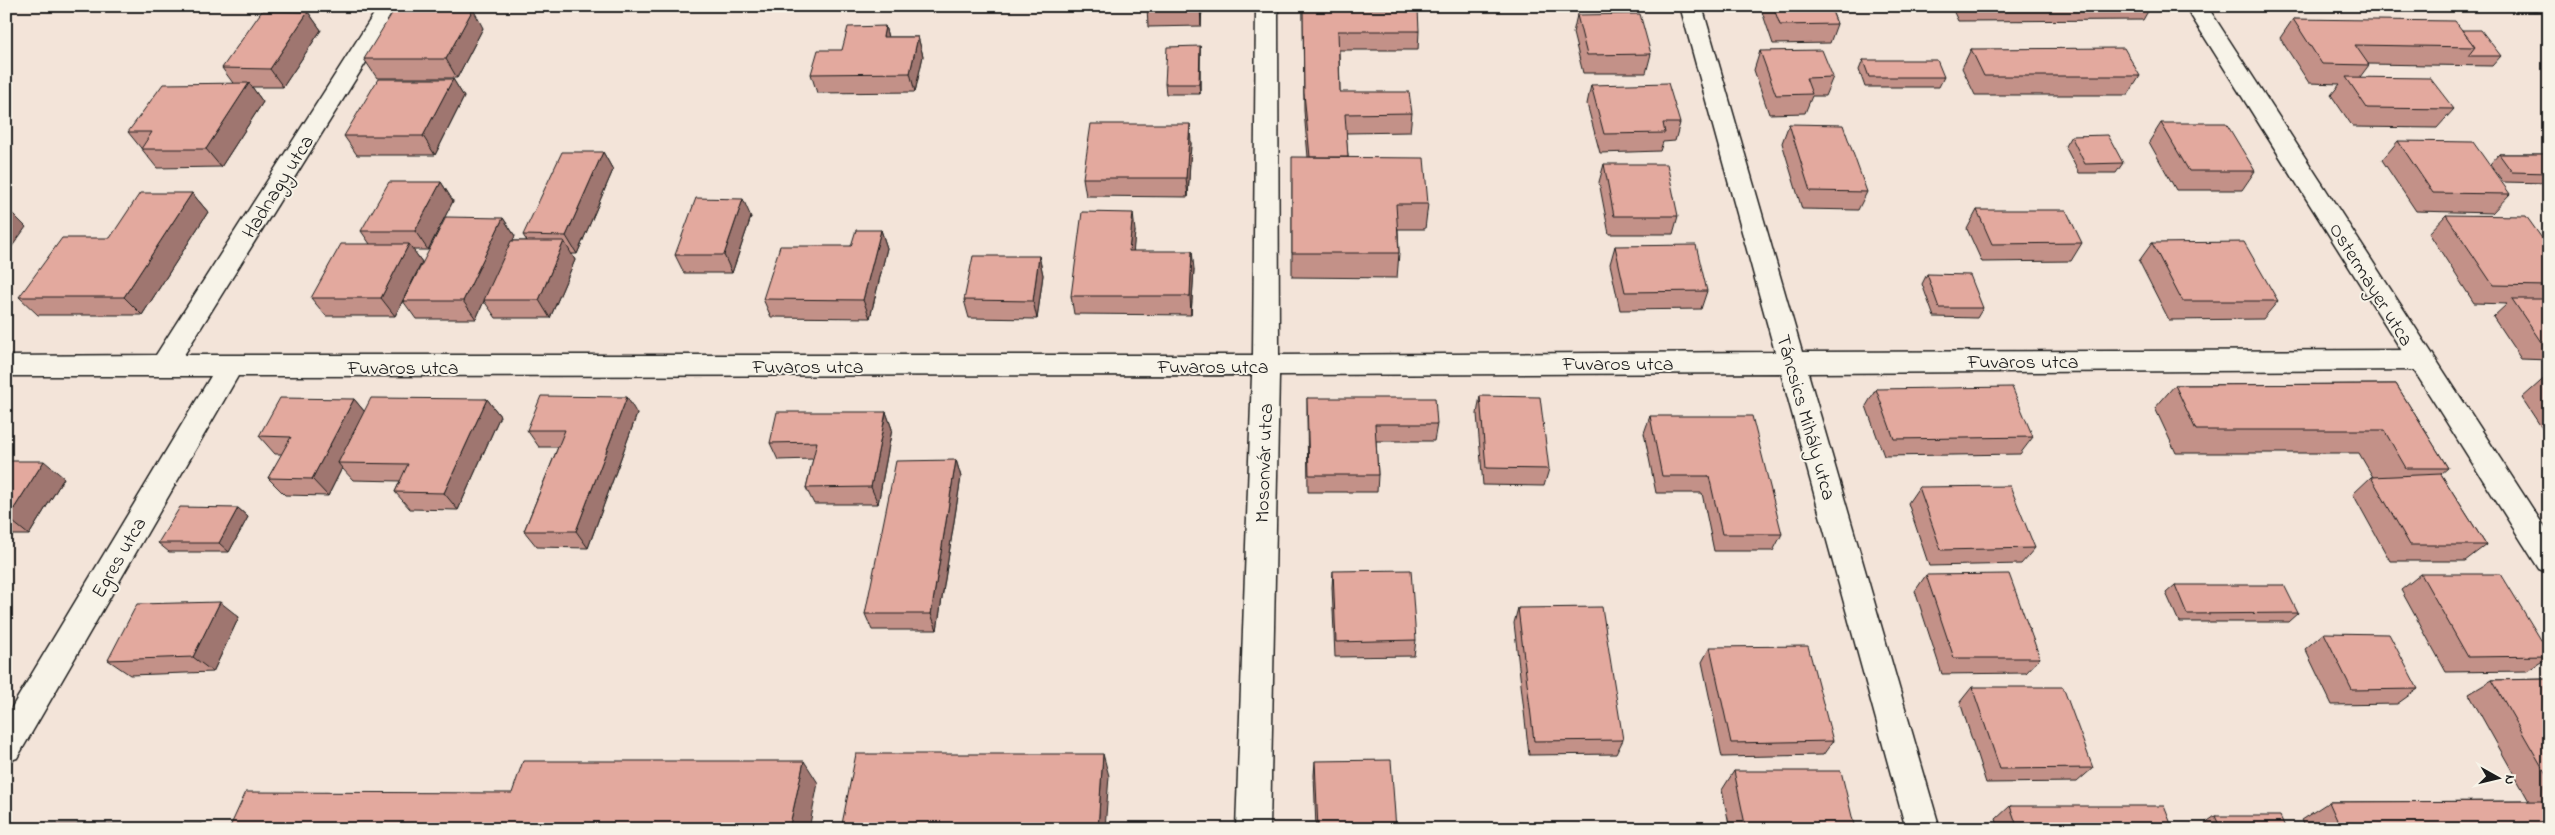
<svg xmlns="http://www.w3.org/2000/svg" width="2555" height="835" viewBox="0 0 2555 835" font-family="'Indie Flower',sans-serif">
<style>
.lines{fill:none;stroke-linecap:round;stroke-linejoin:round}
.minor-casing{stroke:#1c1c1c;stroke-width:3}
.tertiary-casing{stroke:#1c1c1c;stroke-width:3}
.minor{fill:#f7f3e8;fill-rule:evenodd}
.tertiary{fill:#f7f3e8;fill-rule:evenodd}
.wall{fill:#c39188;stroke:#1c1c1c}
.shaded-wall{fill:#9f766f;stroke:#1c1c1c}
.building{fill:#e3a99e;stroke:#1c1c1c}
.labels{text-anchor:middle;stroke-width:4;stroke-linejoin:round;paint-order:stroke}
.street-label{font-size:20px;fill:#1c1c1c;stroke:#f7f3e8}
</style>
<rect width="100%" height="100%" fill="#f3e4d9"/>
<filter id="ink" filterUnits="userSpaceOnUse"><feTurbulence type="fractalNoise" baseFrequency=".02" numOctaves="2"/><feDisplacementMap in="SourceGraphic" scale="10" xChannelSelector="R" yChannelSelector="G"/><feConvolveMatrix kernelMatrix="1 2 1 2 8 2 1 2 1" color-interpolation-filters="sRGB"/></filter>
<g filter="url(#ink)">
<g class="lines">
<defs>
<polygon id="minor" points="379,6 401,6 184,355 1253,355 1256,6 1278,6 1279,355 1775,352 1680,6 1702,6 1802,352 2420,350 2429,353 2433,360 2429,367 2420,370 1808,373 1940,829 1906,829 1781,373 1279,375 1270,829 1236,829 1252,375 238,376 17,758 6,762 6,717 211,376 6,376 6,356 156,355"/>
<polygon id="tertiary" points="2185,6 2207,6 2549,534 2549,573 2539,569"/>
</defs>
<use href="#minor" class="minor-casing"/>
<use href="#tertiary" class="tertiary-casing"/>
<use href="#minor" class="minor"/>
<use href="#tertiary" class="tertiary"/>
</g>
<g class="wall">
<polygon points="273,6 328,6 326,9 276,9"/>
<polygon points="418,6 456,6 455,7 419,8"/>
<polygon points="1147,6 1202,6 1201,26 1148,27"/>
<polygon points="1542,6 1585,6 1584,8 1542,9"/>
<polygon points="1760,6 1830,6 1837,24 1830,43 1773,44"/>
<polygon points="1951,6 2151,6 2143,20 1958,21"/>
<polygon points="2302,6 2542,6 2537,11"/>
<polygon points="1303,9 1419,31 1418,50 1339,50 1340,92 1412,113 1410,132 1346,133 1348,157 1428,204 1425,229 1398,229 1399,253 1397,278 1292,277 1292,182 1308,157 1304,111"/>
<polygon points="308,12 321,30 283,87 252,87 263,102 221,167 157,168 128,132 233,83 222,68"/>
<polygon points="1577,15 1651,54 1646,73 1583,73 1573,33"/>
<polygon points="2293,19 2462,30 2501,56 2492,66 2368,64 2369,65 2360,77 2454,109 2437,128 2353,127 2331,95 2340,84 2309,83 2280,38"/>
<polygon points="885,26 888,37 918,37 923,56 915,92 817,93 811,74 842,50"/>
<polygon points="483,28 457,78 377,78 364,59"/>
<polygon points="1200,46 1200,94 1166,94 1165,84"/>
<polygon points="1971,49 2140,76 2128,95 1975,95 1962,68"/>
<polygon points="1760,51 1833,77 1825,96 1812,96 1805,113 1769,114 1754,70"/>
<polygon points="1863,60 1944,77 1939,87 1865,87 1859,70"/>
<polygon points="453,79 464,97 435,155 357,155 344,136"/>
<polygon points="1591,85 1680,123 1675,141 1663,142 1660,151 1600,153 1587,104"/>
<polygon points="2161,123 2255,171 2242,190 2176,190 2149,142"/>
<polygon points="1789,124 1867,192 1858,210 1802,209 1782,143"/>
<polygon points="2071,136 2123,163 2116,173 2079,173 2065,146"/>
<polygon points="2398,141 2510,194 2492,213 2416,211 2382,160"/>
<polygon points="1191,143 1188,197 1086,196 1083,178"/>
<polygon points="603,152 613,170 577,254 572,254 575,260 550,318 496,318 484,301 476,319 416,319 403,301 395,316 326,316 311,298 370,244 361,231 441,182 453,201 428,250 413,250 422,262 403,300 503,218 515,236 512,241 527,241 523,235"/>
<polygon points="2499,154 2549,154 2549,183 2503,182 2490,164"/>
<polygon points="1604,164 1678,216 1673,234 1609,234 1599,182"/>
<polygon points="192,193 208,212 142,315 38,315 19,297"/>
<polygon points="1977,210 2082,243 2071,261 1982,262 1967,229"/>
<polygon points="2446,215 2549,248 2549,360 2521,359 2493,317 2507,304 2474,303 2429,233"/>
<polygon points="751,217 732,273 684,273 675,255"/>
<polygon points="881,230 887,248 870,318 771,317 763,299 851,246"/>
<polygon points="1135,231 1133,251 1194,269 1191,315 1074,314 1071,296"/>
<polygon points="2152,243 2278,301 2263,319 2169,320 2139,261"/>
<polygon points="1615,246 1707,291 1701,309 1620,310 1610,264"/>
<polygon points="1039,256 1043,275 1037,319 969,318 964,300"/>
<polygon points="1927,274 1983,308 1977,318 1934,317 1922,284"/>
<polygon points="2549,374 2549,439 2522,398"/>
<polygon points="2396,384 2448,468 2441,474 2486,545 2465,561 2390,561 2353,494 2371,477 2373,477 2359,453 2176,453 2155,408 2175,385"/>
<polygon points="1876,389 2033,437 2020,454 1884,456 1866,406"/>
<polygon points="1480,396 1549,469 1544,486 1483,485 1477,414"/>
<polygon points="1307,398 1437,424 1434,441 1376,441 1378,475 1377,492 1308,492 1307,416"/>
<polygon points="354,399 364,411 487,399 500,416 458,510 410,509 395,492 400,481 353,480 342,468 328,496 285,495 268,478 282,454 275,454 259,436"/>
<polygon points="886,412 892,429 878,504 814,504 806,488 813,459 778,460 770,443"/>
<polygon points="637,414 588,548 537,547 524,531 558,447 539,447 527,430"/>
<polygon points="1650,416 1782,534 1773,551 1714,551 1702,493 1656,493 1644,433"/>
<polygon points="956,460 961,477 937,630 872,630 865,614"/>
<polygon points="6,461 64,478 29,535 6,535"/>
<polygon points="1919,487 2035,548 2021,564 1929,566 1908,503"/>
<polygon points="238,508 248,517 229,552 169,552 158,543"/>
<polygon points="1333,571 1416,640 1414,656 1335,657 1332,587"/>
<polygon points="2421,574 2549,653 2549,657 2527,671 2446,672 2401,590"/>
<polygon points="1926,575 2040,658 2026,673 1942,674 1915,591"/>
<polygon points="2175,585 2298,613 2288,622 2179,622 2166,593"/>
<polygon points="1518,608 1623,740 1616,754 1529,755 1514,623"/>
<polygon points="239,617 213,672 130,675 108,660"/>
<polygon points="2324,633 2418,689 2397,704 2332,705 2305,649"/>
<polygon points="1710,647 1833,741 1823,755 1722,757 1702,662"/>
<polygon points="2549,679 2549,829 2305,829 2301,820 2329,802 2529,801 2469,694 2492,680"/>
<polygon points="1972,687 2093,768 2077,782 1986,783 1960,702"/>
<polygon points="1315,761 1396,829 1316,829 1314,775"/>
<polygon points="1734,771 1855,829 1730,829 1722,790"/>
<polygon points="2010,806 2173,829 1999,829 1996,819"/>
<polygon points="2215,816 2286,829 2208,829 2205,823"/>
</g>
<g class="shaded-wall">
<polygon points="1200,6 1202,6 1201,26"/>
<polygon points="473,9 483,28 457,78 446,59"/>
<polygon points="308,12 321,30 283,87 270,69"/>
<polygon points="885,26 890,45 883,37"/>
<polygon points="918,37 923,56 915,92 910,73"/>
<polygon points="1200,46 1200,94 1199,84"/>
<polygon points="453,79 464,97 435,155 423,136"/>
<polygon points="249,83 263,102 221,167 206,149"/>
<polygon points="1190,124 1191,143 1188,197 1186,178"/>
<polygon points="603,152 613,170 577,254 566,236"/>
<polygon points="441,182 453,201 428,250 415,231"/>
<polygon points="192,193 208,212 142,315 124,297"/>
<polygon points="743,199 751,217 732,273 724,255"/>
<polygon points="7,208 26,227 6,255 6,210"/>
<polygon points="1133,213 1135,231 1132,269 1129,251"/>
<polygon points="503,218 515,236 485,300 484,300 484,301 476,319 463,301"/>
<polygon points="881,230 887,248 870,318 863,300"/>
<polygon points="564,241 575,260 550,318 539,300"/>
<polygon points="409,244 422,262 395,316 381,298"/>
<polygon points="1192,251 1194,269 1191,315 1190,296"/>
<polygon points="1039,256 1043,275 1037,319 1033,301"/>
<polygon points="627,397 637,414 588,548 576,531"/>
<polygon points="354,399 369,417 338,463 342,468 328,496 312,479"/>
<polygon points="487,399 500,416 458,510 444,493"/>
<polygon points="886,412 892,429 878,504 871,487"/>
<polygon points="956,460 961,477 937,630 931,614"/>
<polygon points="44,461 64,478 29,535 8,518"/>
<polygon points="238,508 248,517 229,552 219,543"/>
<polygon points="220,602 239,617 213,672 193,657"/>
<polygon points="1103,754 1109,776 1105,829 1098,829"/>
<polygon points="804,761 818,783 809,829 789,829"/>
<polygon points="202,824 210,829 200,829"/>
</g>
<g class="building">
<rect x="1147" y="6" width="53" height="2"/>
<polygon points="1773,6 1830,6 1837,24 1780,25"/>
<polygon points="473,9 446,59 364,59 394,10"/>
<polygon points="1303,9 1418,9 1419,31 1338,31 1340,92 1409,92 1412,113 1345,114 1348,157 1310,157 1304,93"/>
<polygon points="262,11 308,12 270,69 222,68"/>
<polygon points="1640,14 1651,54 1587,55 1577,15"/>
<polygon points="2293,19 2455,21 2475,47 2355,45 2369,65 2322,64"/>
<polygon points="885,26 883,37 918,37 910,73 811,74 818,50 842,50 848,27"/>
<polygon points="2462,30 2481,30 2501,56 2468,56 2475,47"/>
<polygon points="1200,46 1199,84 1165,84 1167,47"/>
<polygon points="2124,48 2140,76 1984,76 1971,49"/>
<polygon points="1822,50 1833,77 1806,78 1812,94 1776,95 1760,51"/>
<polygon points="1863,60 1937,60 1944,77 1869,77"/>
<polygon points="2346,77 2430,78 2454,109 2367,108"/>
<polygon points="378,79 453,79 423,136 344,136"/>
<polygon points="249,83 206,149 141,149 152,132 128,132 163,84"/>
<polygon points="1668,83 1680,123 1663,123 1665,133 1604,134 1591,85"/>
<polygon points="2161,123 2226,123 2255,171 2189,171"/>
<polygon points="1091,124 1190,124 1186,178 1083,178"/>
<polygon points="1789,124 1843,125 1867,192 1810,191"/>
<polygon points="2108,135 2123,163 2085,164 2071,136"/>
<polygon points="2398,141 2473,142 2510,194 2433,193"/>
<polygon points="562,152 603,152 566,236 523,235"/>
<polygon points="2499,154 2549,154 2549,173 2512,172"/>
<polygon points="1292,157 1424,158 1428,204 1396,204 1399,253 1292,253"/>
<polygon points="1604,164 1667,164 1678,216 1614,216"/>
<polygon points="389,182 441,182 415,231 361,231"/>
<polygon points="140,193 192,193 124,297 19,297 62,238 110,238"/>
<polygon points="696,198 743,199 724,255 675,255"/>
<polygon points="1977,210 2066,210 2082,243 1992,244"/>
<polygon points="1082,212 1133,213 1129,251 1192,251 1190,296 1071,296"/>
<polygon points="2446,215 2526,216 2549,248 2549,286 2493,285"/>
<polygon points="446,217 503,218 463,301 403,301"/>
<polygon points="856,230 881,230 863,300 763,299 780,246 851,246"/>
<polygon points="511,241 564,241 539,300 484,300"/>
<polygon points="2244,242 2278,301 2182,301 2152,243"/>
<polygon points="341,244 409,244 381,298 311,298"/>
<polygon points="1696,245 1707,291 1625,292 1615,246"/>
<polygon points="973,256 1039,256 1033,301 964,300"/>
<polygon points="1927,274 1970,275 1983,308 1939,308"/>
<polygon points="2512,299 2549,299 2549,342 2541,342"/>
<polygon points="2396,384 2448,468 2406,468 2384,430 2196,430 2175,385"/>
<polygon points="2012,387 2033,437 1894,439 1876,389"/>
<polygon points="541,396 627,397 576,531 524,531 565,430 527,430"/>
<polygon points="1480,396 1540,397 1549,469 1486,468"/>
<polygon points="280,398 354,399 312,479 268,478 291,437 259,436"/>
<polygon points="371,398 487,399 444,493 395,492 408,464 338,463"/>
<polygon points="1307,398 1435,398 1437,424 1375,424 1378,475 1309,475"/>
<polygon points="777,412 886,412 871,487 806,488 817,442 770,443"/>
<polygon points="1650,416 1752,416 1782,534 1722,534 1709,476 1662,476"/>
<polygon points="956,460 931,614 865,614 896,461"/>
<polygon points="6,461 44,461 8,518 6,518"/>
<polygon points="2441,474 2486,545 2410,545 2371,477"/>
<polygon points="2010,486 2035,548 1941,550 1919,487"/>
<polygon points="180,507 238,508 219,543 158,543"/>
<polygon points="1411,570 1416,640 1336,642 1333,571"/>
<polygon points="2009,574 2040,658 1954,658 1926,575"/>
<polygon points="2421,574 2501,574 2549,653 2549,656 2468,657"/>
<polygon points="2175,585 2284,585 2298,613 2187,614"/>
<polygon points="220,602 193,657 108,660 137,604"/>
<polygon points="1602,607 1623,740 1534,741 1518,608"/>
<polygon points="2324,633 2389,634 2418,689 2352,690"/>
<polygon points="1808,646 1833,741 1731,743 1710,647"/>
<polygon points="2549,679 2549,779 2492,680"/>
<polygon points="1972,687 2063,687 2093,768 2000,769"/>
<polygon points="856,754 1103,754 1098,829 841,829"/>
<polygon points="1391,760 1396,829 1318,829 1315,761"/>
<polygon points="523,761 804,761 789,829 229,829 246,792 512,793"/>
<polygon points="1734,771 1841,771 1855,829 1746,829"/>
<polygon points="2549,801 2549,829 2341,829 2329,802"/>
<polygon points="2010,806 2164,806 2173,829 2018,829"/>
<polygon points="2215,816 2280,816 2286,829 2221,829"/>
<polygon points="46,824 202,824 200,829 43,829"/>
</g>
</g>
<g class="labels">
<g class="street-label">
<text transform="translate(277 186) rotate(-58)" y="7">Hadnagy utca</text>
<text transform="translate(2372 284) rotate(58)" y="7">Ostermayer utca</text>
<text x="2023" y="368">Fuvaros utca</text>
<text x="1618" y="370">Fuvaros utca</text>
<text x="808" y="373">Fuvaros utca</text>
<text x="1213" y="373">Fuvaros utca</text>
<text x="403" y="374">Fuvaros utca</text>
<text transform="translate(1807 417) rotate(74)" y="7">Táncsics Mihály utca</text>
<text transform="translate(1263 463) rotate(-88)" y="7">Mosonvár utca</text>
<text transform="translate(118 557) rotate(-60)" y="7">Egres utca</text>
</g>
</g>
<rect width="2555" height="835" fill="none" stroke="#f7f3e8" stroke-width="25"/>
<rect x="12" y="12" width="2530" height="810" fill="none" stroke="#1c1c1c" stroke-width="2" filter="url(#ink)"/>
<g transform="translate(2498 778) rotate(98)" stroke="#f7f3e8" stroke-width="4" paint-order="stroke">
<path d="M0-4L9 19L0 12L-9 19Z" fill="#1c1c1c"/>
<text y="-8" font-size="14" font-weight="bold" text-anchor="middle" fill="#1c1c1c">N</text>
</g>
</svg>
